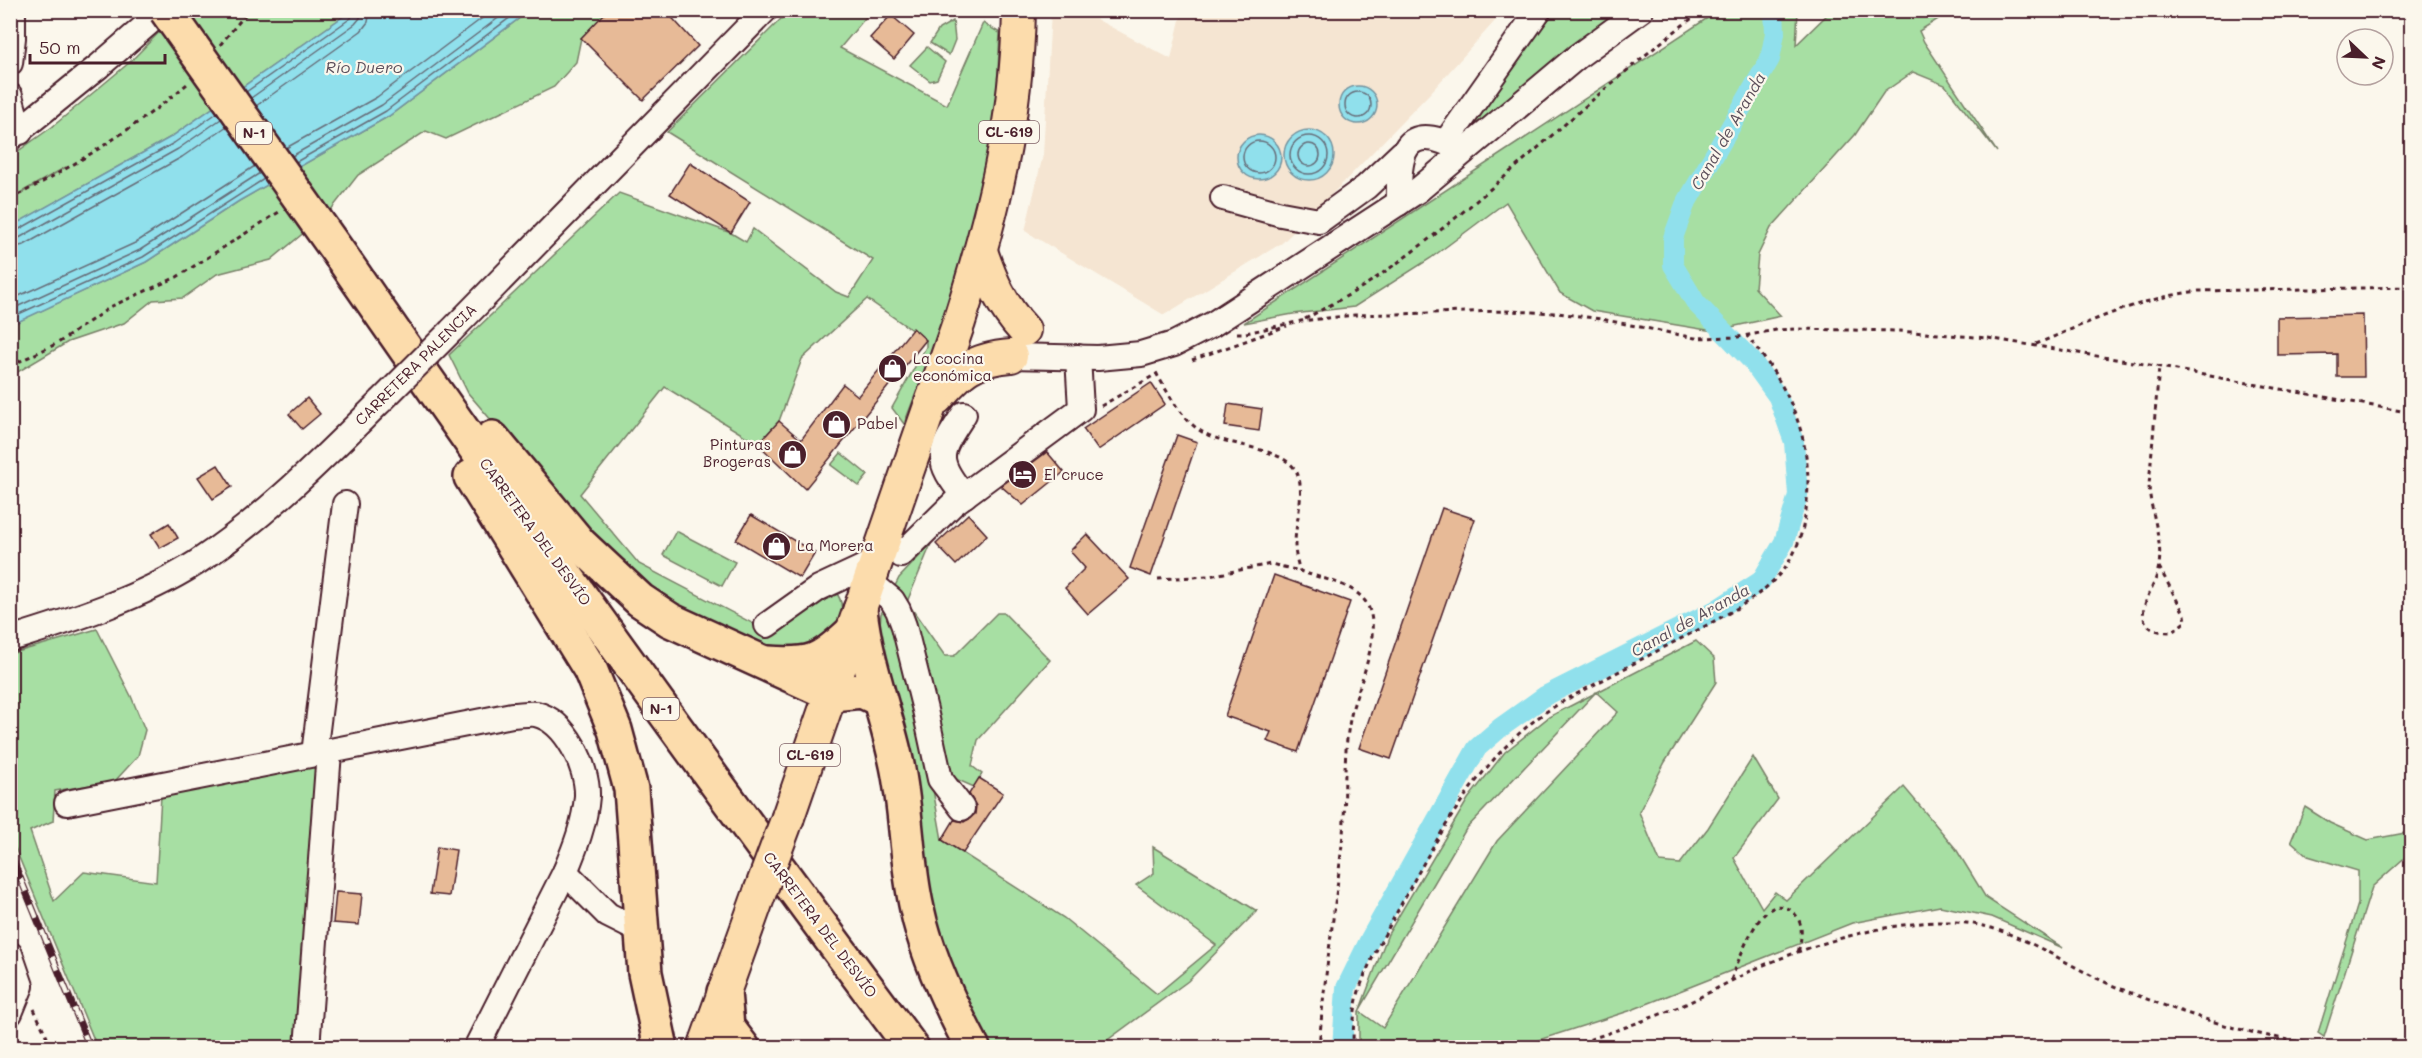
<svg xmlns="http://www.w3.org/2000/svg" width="2422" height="1058" viewBox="0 0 2422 1058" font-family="Mali,sans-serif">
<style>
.built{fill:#f5e5d2}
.green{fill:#a7dfa3;stroke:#787f67;stroke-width:1.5;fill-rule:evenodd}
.water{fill:#90e0ec;stroke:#74939f;stroke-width:1.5}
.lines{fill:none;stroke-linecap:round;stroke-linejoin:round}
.shore{stroke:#666c78;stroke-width:1.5}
.canal{stroke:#90e0ec;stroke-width:20}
.building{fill:#e7ba97;stroke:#4a1f2b;stroke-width:1.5}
.minor-casing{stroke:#4a1f2b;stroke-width:28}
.major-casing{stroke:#4a1f2b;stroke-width:36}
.highway-casing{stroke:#4a1f2b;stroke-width:38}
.path{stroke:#4a1f2b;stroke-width:3;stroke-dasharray:4.5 4.5;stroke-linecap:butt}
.minor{stroke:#fbf7ec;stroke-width:24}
.major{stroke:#fcdcac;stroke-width:32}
.highway{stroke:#fcdcac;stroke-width:33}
.rail-casing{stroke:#4a1f2b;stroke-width:7}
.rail{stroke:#fbf7ec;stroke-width:4.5;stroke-dasharray:14;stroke-linecap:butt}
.minor-bridge-casing{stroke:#4a1f2b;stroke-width:28;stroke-linecap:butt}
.major-bridge-casing{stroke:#4a1f2b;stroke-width:36;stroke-linecap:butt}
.highway-bridge-casing{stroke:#4a1f2b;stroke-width:38;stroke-linecap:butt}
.minor-bridge{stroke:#fbf7ec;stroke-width:24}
.major-bridge{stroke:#fcdcac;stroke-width:32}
.highway-bridge{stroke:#fcdcac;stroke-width:33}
.labels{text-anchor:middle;stroke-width:4.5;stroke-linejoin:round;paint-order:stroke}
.shield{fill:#fbf7ec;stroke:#7f6065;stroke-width:1.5}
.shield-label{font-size:14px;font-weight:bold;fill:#4a1f2b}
.poi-label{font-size:15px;fill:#4a1f2b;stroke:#fbf7ec;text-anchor:start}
.street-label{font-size:15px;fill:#4a1f2b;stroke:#fbf7ec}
.water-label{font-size:16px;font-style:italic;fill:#5c4f5b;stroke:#fbf7ec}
</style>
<rect width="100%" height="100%" fill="#fbf7ec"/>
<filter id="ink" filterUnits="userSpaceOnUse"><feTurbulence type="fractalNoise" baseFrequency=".0167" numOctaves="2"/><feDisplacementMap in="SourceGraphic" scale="12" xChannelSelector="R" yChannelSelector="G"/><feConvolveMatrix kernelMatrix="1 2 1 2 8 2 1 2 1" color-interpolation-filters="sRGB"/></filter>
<g filter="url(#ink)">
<polygon class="built" points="1051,11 1081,11 1171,59 1182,11 1504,11 1431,92 1339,187 1282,243 1164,315 1025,231 1043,155"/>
<g class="green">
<polygon points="195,10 351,11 171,137 11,227 11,199 66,167 11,198 10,157 52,127 130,62 180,11 188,11 192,14"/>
<polygon points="529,11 608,11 581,38 576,62 554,87 446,139 426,131 358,175 330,211 271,260 217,274 183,298 153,300 124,323 68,342 11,376 10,325 146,262 239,201 389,116"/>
<path d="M789,11H871L840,48L947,105L983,23L1000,33L996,106L978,210L944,320L904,424L892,408L926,347V340L867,299L802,359L779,421L758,444L665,387L580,494L639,564L771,633L835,591C858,619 815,643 796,655L764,648L675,610L583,527L468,393L449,355L619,193L731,233L746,242L753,229L836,292L849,297L873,260L667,132Z"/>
<polygon points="1555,11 1627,11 1470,134 1487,99"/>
<polygon points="1718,11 1798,11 1796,45 1831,11 1951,11 1919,31 1924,42 1997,152 1945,85 1913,72 1884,92 1855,135 1771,228 1758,255 1755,288 1781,316 1713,331 1592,311 1560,293 1506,202 1431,258 1354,307 1293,314 1244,323"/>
<polygon points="953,21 955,40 949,55 930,43 939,29"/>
<polygon points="927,47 945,62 937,79 930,81 910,65"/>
<polygon points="841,453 868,475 859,486 831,465"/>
<polygon points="676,531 735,562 722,586 663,555"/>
<polygon points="931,544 907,602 945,656 954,656 997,613 1004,613 1050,660 978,740 972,766 982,774 974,787 947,775 932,784 942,840 1064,918 1157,994 1216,945 1136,885 1154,873 1153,847 1257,911 1188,981 1098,1047 986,1047 954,974 921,873 913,769 903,715 877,656 881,614 899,578"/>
<polygon points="97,629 131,696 145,730 138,756 115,781 55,791 53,821 30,831 54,901 84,872 156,882 161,795 313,766 319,776 294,1047 97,1047 11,838 10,654"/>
<path d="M1696,641L1714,658L1716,682L1665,762L1639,812L1660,862L1680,864L1708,828L1753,757L1778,799L1734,858L1762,908L1775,892L1786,900L1904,787L1956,849L1986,898L2063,948L1992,917L1940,906L1852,923L1629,1011L1517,1047H1359V1012L1388,934L1468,799L1505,752L1549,717ZM1596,692L1618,712L1497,841L1383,1028L1359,1011L1466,829Z"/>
<polygon points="2305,807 2330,823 2368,840 2405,833 2411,828 2411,852 2372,887 2324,1037 2318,1033 2358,904 2358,871 2308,856 2291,841"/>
</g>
<g class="water">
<polygon points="351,11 529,11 389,116 239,201 146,262 11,325 10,227 171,137"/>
<circle cx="1358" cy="105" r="19"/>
<circle cx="1309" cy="155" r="25"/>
<circle cx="1259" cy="157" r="22"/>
</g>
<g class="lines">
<g class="shore">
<polyline points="246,92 351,18 353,10"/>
<circle cx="1358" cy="105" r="13"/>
<polyline points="251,98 355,24 360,18 361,10"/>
<polyline points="256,106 361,31 368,22 370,10"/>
<circle cx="1309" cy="155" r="19"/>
<circle cx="1259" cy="157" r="16"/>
<circle cx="1309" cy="155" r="11"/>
<polyline points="286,148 377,97 493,10"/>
<polyline points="292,156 382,105 509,10"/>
<polyline points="296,162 386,111 520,10"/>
<polyline points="10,232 16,231 174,143 217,113"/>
<polyline points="10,239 19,238 178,149 221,119"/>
<polyline points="10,248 24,245 182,157 227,126"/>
<polyline points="10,300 135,243 255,166"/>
<polyline points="10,310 140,250 260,173"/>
<polyline points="10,318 143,257 264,179"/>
</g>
<polyline class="canal" points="1342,1048 1346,988 1370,939 1477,748 1500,728 1545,696 1716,610 1761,581 1784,542 1798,495 1794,442 1778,397 1752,361 1696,303 1673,265 1673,238 1685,205 1770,59 1775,33 1774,10"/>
</g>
<g class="building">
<polygon points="608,10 665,10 698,46 643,100 581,38"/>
<polygon points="891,15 914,35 894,59 870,38"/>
<polygon points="690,163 750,202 731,233 670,194"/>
<polygon points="2363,315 2364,377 2337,377 2337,354 2277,355 2277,317"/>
<polygon points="913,328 926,340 805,489 758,444 779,421 801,440 843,384 858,396"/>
<polygon points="1151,383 1165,404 1098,450 1083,429"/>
<polygon points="307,398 320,414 302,429 289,414"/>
<polygon points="1228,404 1262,409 1259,431 1225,426"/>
<polygon points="1177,435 1197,442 1151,576 1130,568"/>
<polygon points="1047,452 1064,472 1023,505 1001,486"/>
<polygon points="218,465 232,487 213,499 198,477"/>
<polygon points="1442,508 1475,519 1391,759 1359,748"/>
<polygon points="968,514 987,535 956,565 936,544"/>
<polygon points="751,515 815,553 800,578 736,540"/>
<polygon points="169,523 178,538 160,548 151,534"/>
<polygon points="1087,534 1129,579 1088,614 1065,588 1085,568 1070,551"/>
<polygon points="1274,575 1350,602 1298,752 1267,741 1271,732 1225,716"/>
<polygon points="979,778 1003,793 963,853 942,840 954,820 964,822 975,814 976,806 969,794"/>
<polygon points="437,847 456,850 449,896 430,894"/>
<polygon points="336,892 362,894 359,925 333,923"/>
</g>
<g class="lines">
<defs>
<g id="minor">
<polyline points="10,63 13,38 13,10"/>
<polyline points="10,96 20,132"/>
<polyline points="10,138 99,66 151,21 160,10"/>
<polyline points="1446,142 1539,10"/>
<polyline points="1223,198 1281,214 1319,221 1366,187 1402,153"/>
<path d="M1399,203C1398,155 1402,119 1460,149"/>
<polyline points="451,331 765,10"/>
<polyline points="1011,356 1098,358 1141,354 1174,344 1213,324 1417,191 1578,56 1641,10"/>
<path d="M964,414C939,453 933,458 964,496"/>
<polyline points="901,555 954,503 1081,409 1078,357"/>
<polyline points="870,582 892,600 898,610 904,626 925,710 940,779 962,808"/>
<polyline points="767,625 819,588 877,561"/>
<path d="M10,639C72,620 141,598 196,563C267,516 321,460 381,401"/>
<polyline points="314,754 345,504"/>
<path d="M67,803L512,715C519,715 529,713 536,714C566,721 588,767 587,796C585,823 575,848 565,872"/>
<polyline points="10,954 21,986 10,1013"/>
<polyline points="307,1048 329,752"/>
<polyline points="476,1048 565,872 608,915 642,932"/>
</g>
<g id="major">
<path d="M981,251C991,281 1002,306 1024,330"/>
<path d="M937,398C961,370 973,359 1011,356"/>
<path d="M788,817L959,322C992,217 1017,122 1019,10"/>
<polyline points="704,1048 760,892"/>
</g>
<g id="highway">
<path d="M341,256C526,524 717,787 912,1048"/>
<polyline points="492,438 580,544 640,600 670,620 832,694 862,691 879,699"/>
<polyline points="471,477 590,669 615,730 631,789 645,973 661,1048"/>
<path d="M860,610C866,663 886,713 897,765C907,812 906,861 917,909C927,956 950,1005 973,1048"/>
<path d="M768,663C812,666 820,662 852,632"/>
<polyline points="724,992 727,1027 743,1048"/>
</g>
</defs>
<use href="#minor" class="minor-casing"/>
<use href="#major" class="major-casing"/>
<use href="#highway" class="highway-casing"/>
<g class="path">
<polyline points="220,45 249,10"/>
<path d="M10,199C70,169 137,127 187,84"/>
<path d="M1305,319C1331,304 1359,291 1383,273C1496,194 1592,92 1703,10"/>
<polyline points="1237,333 1246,333 1301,321 1355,315 1506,311 1558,313 1601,319 1695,338 1738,337 1776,330 1797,329 1899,331 1988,338 2133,362 2412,413"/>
<path d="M2036,344C2090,322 2139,298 2199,291L2412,287"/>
<polyline points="1192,360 1287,326"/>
<polyline points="10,366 58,343 112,306 177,277 279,212"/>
<path d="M1156,373C1169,394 1182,421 1204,433C1229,447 1288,447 1298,475C1305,496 1295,523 1295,544C1295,553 1297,562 1300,571C1320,579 1351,582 1365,601C1384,628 1361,680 1353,707C1341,752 1347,790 1343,834C1336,905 1324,976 1319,1048"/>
<polyline points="1101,406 1158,373"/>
<path d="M2159,567L2185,615L2186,621L2172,632C2163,632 2152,632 2146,623C2137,609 2154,588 2157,574C2166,545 2150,514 2149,485L2159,367"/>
<polyline points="1158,579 1209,576 1271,564 1300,571"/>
<path d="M1731,980C1739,961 1763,883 1794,913C1805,924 1801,940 1798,953"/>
<polyline points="34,1009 52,1048"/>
<path d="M1353,1048C1353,1027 1354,1007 1360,988C1369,961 1384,936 1397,912C1434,843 1473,769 1535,720C1554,705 1577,694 1599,682C1631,665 1662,648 1694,632C1729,613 1768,595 1790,560C1804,537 1808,505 1808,479C1806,421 1783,380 1747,336"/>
<path d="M1564,1048C1606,1034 1648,1020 1688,1003C1711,992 1734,979 1757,968C1815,943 1891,920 1954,922C2016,924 2065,967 2121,989C2181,1013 2253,1037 2317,1044C2342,1047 2368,1047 2394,1048"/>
</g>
<use href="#minor" class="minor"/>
<use href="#major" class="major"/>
<use href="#highway" class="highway"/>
<defs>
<polyline id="rail" points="10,853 90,1048"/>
</defs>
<use href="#rail" class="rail-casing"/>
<use href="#rail" class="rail"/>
<defs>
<polyline id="minor-bridge" points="381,401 451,331"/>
<polyline id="major-bridge" points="760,892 788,817"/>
<polyline id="highway-bridge" points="166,10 341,256"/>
</defs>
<use href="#minor-bridge" class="minor-bridge-casing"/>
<use href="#major-bridge" class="major-bridge-casing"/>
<use href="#highway-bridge" class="highway-bridge-casing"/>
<use href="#minor-bridge" class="minor-bridge"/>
<use href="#major-bridge" class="major-bridge"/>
<use href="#highway-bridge" class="highway-bridge"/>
</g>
</g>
<defs>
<symbol id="shop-disc" viewBox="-11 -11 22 22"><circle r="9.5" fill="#4a1f2b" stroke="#fbf7ec"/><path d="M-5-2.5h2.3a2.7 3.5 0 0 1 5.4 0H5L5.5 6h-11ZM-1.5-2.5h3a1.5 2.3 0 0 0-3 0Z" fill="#fff"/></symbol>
<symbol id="hotel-disc" viewBox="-11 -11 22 22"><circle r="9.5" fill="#4a1f2b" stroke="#fbf7ec"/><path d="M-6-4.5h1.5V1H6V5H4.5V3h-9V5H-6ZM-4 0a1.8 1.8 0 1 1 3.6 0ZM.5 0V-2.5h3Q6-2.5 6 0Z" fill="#fff"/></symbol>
</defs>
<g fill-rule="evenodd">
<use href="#shop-disc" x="876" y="352" width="33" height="33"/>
<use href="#shop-disc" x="820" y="408" width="33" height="33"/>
<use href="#shop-disc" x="776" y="438" width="33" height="33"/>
<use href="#hotel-disc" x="1006" y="458" width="33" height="33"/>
<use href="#shop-disc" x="760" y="530" width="33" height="33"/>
</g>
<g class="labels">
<g class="shield">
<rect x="979" y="121" width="60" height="22" rx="4.5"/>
<rect x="236" y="122" width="36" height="22" rx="4.5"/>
<rect x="643" y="698" width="36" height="22" rx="4.5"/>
<rect x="780" y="744" width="60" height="22" rx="4.5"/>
</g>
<g class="shield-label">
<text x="1009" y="137">CL-619</text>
<text x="254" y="138">N-1</text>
<text x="661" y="714">N-1</text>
<text x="810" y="760">CL-619</text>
</g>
<g class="poi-label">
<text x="913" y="364">La cocina<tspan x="913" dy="17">económica</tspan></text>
<text x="857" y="429">Pabel</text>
<text x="771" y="450" text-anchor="end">Pinturas<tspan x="771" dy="17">Brogeras</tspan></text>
<text x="1044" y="480">El cruce</text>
<text x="797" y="551">La Morera</text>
</g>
<g class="street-label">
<text transform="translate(416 365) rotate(-45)" y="5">CARRETERA PALENCIA</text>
<text transform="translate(535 532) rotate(54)" y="5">CARRETERA DEL DESVÍO</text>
<text transform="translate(820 925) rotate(53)" y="5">CARRETERA DEL DESVÍO</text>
</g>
<g class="water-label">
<text x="364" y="73">Río Duero</text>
<text transform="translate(1728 131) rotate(-60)" y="6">Canal de Aranda</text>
<text transform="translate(1690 620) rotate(-29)" y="6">Canal de Aranda</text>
</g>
</g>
<rect width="2422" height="1058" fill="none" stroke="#fbf7ec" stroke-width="36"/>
<rect x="18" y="18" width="2386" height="1022" fill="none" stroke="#4a1f2b" stroke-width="2" filter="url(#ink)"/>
<g transform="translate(2365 57) rotate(113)"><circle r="28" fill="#fbf7ec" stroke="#b4a19f" stroke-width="1.5"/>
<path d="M0-4.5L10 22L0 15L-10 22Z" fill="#4a1f2b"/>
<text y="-9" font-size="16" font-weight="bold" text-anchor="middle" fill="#4a1f2b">N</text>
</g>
<path d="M30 54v9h135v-9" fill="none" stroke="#4a1f2b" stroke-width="3"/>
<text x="39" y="54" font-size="18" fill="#4a1f2b" stroke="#fbf7ec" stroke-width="4.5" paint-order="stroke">50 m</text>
</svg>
